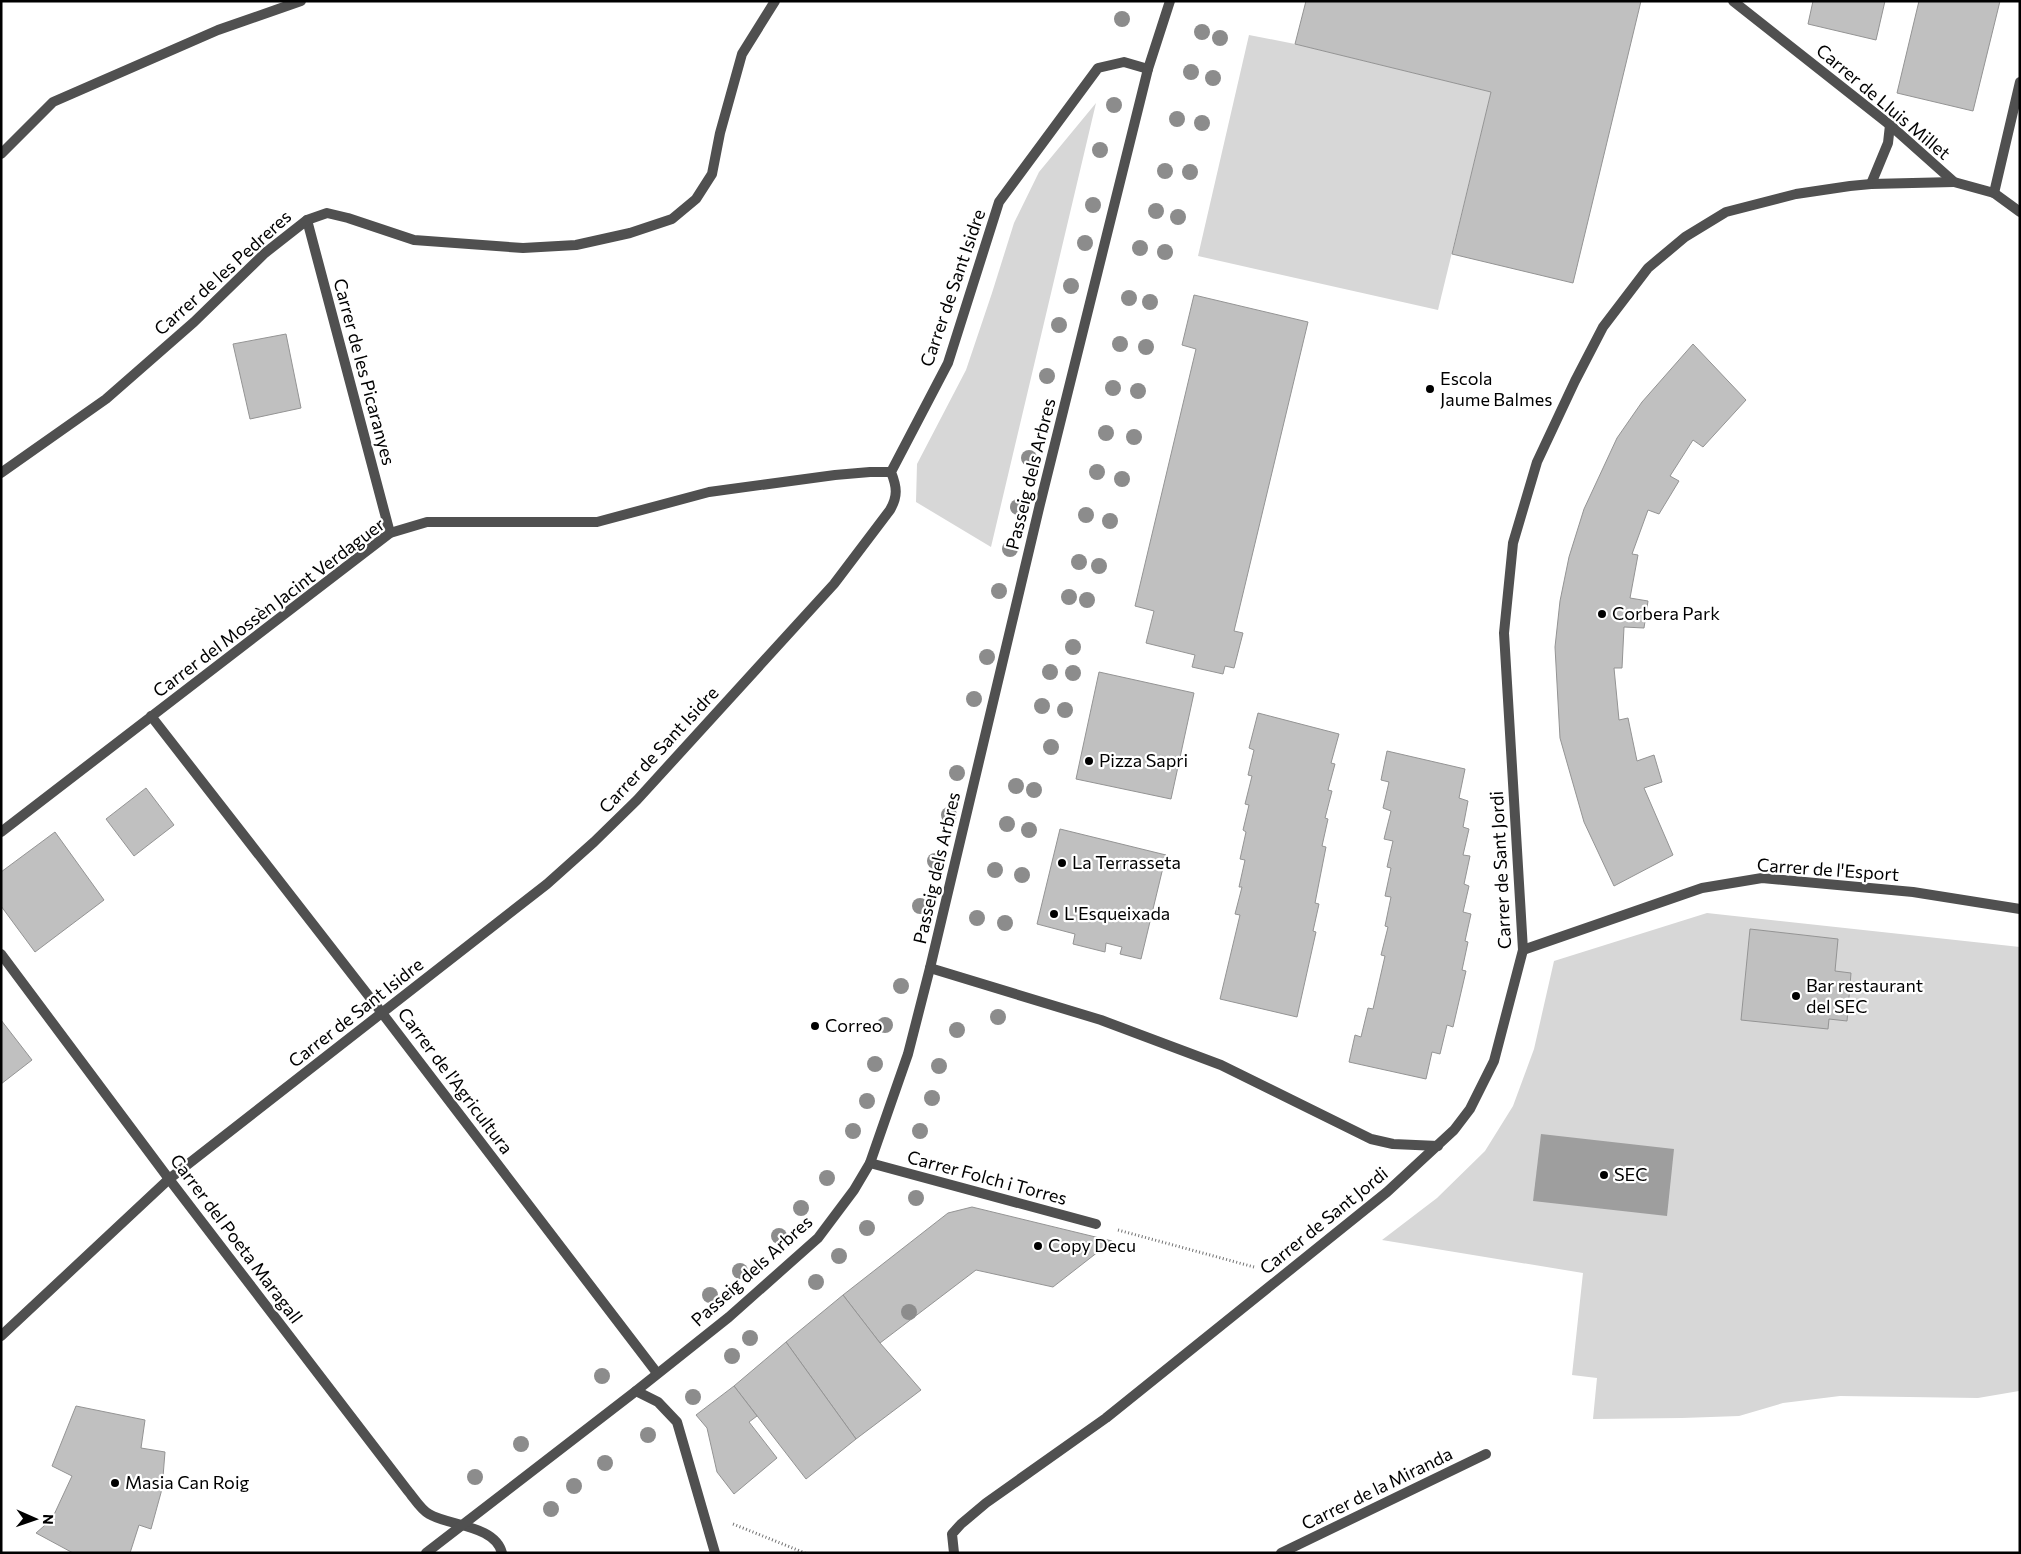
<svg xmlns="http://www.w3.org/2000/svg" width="2021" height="1554" viewBox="0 0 2021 1554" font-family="Commissioner,sans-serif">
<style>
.green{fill:#d7d7d7}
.water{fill:#9e9e9e}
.building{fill:#c0c0c0;stroke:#949494}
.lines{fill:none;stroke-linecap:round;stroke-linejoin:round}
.path{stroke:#727272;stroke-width:3;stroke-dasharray:1 2.5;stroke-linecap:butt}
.street{stroke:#505050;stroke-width:10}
.tree{fill:#8c8c8c}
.poi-dot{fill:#000;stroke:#fff;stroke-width:2}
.labels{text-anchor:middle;stroke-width:4.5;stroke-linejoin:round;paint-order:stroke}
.street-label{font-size:18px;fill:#000;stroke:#fff}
.poi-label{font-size:18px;fill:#000;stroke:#fff;text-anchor:start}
</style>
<rect width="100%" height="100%" fill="#fff"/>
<g class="green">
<polygon points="1249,35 1295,44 1491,92 1438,310 1198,256"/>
<polygon points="1096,103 991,547 916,502 917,464 966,370 992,293 1014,223 1039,172"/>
<polygon points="1707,913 2020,947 2019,1391 1978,1398 1840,1396 1783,1403 1739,1416 1682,1418 1593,1419 1597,1378 1572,1375 1583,1273 1382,1240 1437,1198 1485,1151 1513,1106 1534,1049 1554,961"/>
</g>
<polygon class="water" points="1541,1134 1674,1149 1667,1216 1533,1201"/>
<g class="building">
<polygon points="1306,1 1641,1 1573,283 1452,254 1491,92 1295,44"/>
<polygon points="1813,1 1885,1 1876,40 1808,24"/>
<polygon points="1919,1 2000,1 1973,111 1897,93"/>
<polygon points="1194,295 1308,322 1234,631 1243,633 1234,668 1225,666 1223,674 1192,667 1195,655 1146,643 1154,611 1135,606 1196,349 1182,345"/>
<polygon points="286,334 301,408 250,419 233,344"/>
<polygon points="1693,344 1746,400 1703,447 1693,440 1670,476 1679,481 1659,514 1648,510 1632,554 1638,555 1630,598 1648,601 1644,628 1624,627 1622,668 1614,668 1619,720 1628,718 1637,761 1654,755 1662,782 1644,788 1673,855 1614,886 1584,822 1560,738 1555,647 1560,601 1569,557 1584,509 1617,438 1642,402"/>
<polygon points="1099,672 1194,693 1171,799 1076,779"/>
<polygon points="1258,713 1339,734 1331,763 1335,764 1328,790 1332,791 1325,818 1328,819 1322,846 1326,847 1315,903 1319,904 1313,931 1316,932 1297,1017 1220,999 1240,915 1235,914 1242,887 1239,887 1245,860 1240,859 1246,832 1243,830 1249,805 1245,804 1252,776 1248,775 1254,750 1249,748"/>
<polygon points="1387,751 1465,769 1459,798 1468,801 1463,827 1469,829 1463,855 1470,856 1464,884 1469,886 1463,912 1471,914 1465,941 1468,942 1462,970 1466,971 1453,1027 1447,1025 1440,1054 1432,1052 1426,1079 1349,1062 1355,1035 1361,1037 1368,1008 1373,1009 1385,956 1381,955 1388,927 1385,926 1391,897 1385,896 1391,868 1387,867 1393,841 1384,839 1391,811 1383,808 1389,782 1381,780"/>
<polygon points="146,788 174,825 134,856 106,819"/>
<polygon points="1060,829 1166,855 1141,959 1120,954 1122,947 1106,943 1105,952 1073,944 1075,934 1037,924"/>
<polygon points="55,832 104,900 35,952 1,906 1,872"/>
<polygon points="1750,929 1838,939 1835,971 1851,973 1847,1021 1829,1019 1828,1029 1741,1020"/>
<polygon points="1,1020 32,1060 1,1084"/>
<polygon points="972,1207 1112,1241 1053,1287 976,1270 880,1343 843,1295 948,1213"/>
<polygon points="843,1295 880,1343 921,1390 856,1439 786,1342"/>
<polygon points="786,1342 856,1439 806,1479 734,1386"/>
<polygon points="734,1386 757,1416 749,1422 777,1458 734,1494 717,1472 707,1428 696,1415"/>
<polygon points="76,1406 145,1420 141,1448 165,1452 162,1489 151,1529 139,1525 130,1553 73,1553 36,1533 52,1519 72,1476 52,1466"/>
</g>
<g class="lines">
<g class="path">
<polyline points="1118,1230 1254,1267"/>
<polyline points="733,1524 805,1553"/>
</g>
<g class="street">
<polyline points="1733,1 1890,125 1954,182 1994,193 2020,212"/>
<polyline points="1,154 53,102 218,30 301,1"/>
<polyline points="1871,184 1888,143 1890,125"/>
<polyline points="1994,193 2020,82"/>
<polyline points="307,220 390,533"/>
<polyline points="1,473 106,399 194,322 265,253 307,220 327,213 348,218 414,240 523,248 576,245 630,233 672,219 696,199 712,174 720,133 742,54 775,1"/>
<polyline points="151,716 382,1013 657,1373"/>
<polyline points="1,832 390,533 427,522 597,522 709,492 835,475 870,472 891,472"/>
<polyline points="1523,950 1702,888 1762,878 1913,892 2020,909"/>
<path d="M1,954L169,1179L408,1491C414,1498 421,1510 429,1514C449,1526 495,1525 502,1553"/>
<polyline points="930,968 1101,1020 1221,1065 1371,1139 1393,1144 1438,1146"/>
<polyline points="870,1163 1096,1224"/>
<path d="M1,1336L169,1179L547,884L594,842L637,800L834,584L890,510C898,496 897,487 891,472L948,363L999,202L1098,68L1124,62L1148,69"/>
<polyline points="636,1391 658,1402 677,1422 715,1553"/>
<polyline points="426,1553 636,1391 729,1317 818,1238 854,1190 870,1163 908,1054 930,968 1040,504 1148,69 1170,1"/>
<polyline points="954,1553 952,1534 961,1524 986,1503 1106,1418 1387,1192 1454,1130 1470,1109 1494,1061 1523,950 1504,633 1513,543 1537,462 1575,381 1603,327 1648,268 1685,237 1726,212 1796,194 1850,186 1871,184 1954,182"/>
<polyline points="1281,1553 1486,1454"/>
</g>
</g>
<g class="tree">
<circle cx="1122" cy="19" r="8"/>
<circle cx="1202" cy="32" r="8"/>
<circle cx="1220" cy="38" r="8"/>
<circle cx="1191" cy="72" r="8"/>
<circle cx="1213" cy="78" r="8"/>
<circle cx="1114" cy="105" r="8"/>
<circle cx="1177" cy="119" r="8"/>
<circle cx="1202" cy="123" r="8"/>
<circle cx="1100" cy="150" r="8"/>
<circle cx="1165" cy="171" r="8"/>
<circle cx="1190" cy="172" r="8"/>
<circle cx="1093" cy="205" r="8"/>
<circle cx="1156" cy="211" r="8"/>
<circle cx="1178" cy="217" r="8"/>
<circle cx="1085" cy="243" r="8"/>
<circle cx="1140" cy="248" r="8"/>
<circle cx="1165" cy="252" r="8"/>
<circle cx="1071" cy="286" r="8"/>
<circle cx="1129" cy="298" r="8"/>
<circle cx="1150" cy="302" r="8"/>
<circle cx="1059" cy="325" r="8"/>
<circle cx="1120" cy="344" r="8"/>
<circle cx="1146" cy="347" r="8"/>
<circle cx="1047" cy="376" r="8"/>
<circle cx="1113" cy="388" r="8"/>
<circle cx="1138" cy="391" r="8"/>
<circle cx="1106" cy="433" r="8"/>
<circle cx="1134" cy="437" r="8"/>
<circle cx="1029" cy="458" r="8"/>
<circle cx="1097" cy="472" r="8"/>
<circle cx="1122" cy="479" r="8"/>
<circle cx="1018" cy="507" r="8"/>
<circle cx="1086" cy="515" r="8"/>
<circle cx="1110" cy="521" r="8"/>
<circle cx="1010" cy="549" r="8"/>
<circle cx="1079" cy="562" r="8"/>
<circle cx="1099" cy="566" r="8"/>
<circle cx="999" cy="591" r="8"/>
<circle cx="1069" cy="597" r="8"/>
<circle cx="1087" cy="600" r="8"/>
<circle cx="1073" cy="647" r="8"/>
<circle cx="987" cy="657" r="8"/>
<circle cx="1050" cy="672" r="8"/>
<circle cx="1073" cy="673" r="8"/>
<circle cx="974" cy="699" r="8"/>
<circle cx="1042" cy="706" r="8"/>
<circle cx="1065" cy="710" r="8"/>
<circle cx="1051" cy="747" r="8"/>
<circle cx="957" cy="773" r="8"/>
<circle cx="1016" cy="786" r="8"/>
<circle cx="1034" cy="790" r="8"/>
<circle cx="949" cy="815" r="8"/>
<circle cx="1007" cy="824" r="8"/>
<circle cx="1029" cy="830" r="8"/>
<circle cx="935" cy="861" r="8"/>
<circle cx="995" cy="870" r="8"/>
<circle cx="1022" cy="875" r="8"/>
<circle cx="920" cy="906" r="8"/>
<circle cx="977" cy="918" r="8"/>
<circle cx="1005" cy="923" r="8"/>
<circle cx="901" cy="986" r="8"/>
<circle cx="998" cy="1017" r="8"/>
<circle cx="885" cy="1025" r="8"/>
<circle cx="957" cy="1030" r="8"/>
<circle cx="875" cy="1064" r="8"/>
<circle cx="939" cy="1066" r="8"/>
<circle cx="932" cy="1098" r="8"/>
<circle cx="867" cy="1101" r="8"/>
<circle cx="853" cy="1131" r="8"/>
<circle cx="920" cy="1131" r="8"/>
<circle cx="827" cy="1178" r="8"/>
<circle cx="916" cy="1198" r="8"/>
<circle cx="801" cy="1208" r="8"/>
<circle cx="867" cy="1228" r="8"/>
<circle cx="779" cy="1236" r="8"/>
<circle cx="839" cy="1256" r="8"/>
<circle cx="740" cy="1271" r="8"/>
<circle cx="816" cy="1282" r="8"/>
<circle cx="710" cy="1295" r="8"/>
<circle cx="909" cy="1312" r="8"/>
<circle cx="750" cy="1338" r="8"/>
<circle cx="732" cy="1356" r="8"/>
<circle cx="602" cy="1376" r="8"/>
<circle cx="693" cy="1397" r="8"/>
<circle cx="648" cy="1435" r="8"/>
<circle cx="521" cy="1444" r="8"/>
<circle cx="605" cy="1463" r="8"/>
<circle cx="475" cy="1477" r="8"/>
<circle cx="574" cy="1486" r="8"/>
<circle cx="551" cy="1509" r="8"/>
</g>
<g class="poi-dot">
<circle cx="1430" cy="389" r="5"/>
<circle cx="1602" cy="614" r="5"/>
<circle cx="1089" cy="761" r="5"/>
<circle cx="1062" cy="863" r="5"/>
<circle cx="1054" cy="914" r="5"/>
<circle cx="1796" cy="996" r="5"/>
<circle cx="815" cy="1026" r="5"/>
<circle cx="1604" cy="1175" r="5"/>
<circle cx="1038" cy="1246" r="5"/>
<circle cx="115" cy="1483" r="5"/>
</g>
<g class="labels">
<g class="street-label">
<text transform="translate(1883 102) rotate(40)" y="6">Carrer de Lluis Millet</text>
<text transform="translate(223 273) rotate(-42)" y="6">Carrer de les Pedreres</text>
<text transform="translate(953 288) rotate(-71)" y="6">Carrer de Sant Isidre</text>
<text transform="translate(364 372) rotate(75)" y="6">Carrer de les Picaranyes</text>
<text transform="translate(1031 474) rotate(-76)" y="6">Passeig dels Arbres</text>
<text transform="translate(269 608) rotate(-37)" y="6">Carrer del Mossèn Jacint Verdaguer</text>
<text transform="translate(659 750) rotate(-47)" y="6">Carrer de Sant Isidre</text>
<text transform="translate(937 868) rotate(-77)" y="6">Passeig dels Arbres</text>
<text transform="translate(1501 870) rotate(-93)" y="6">Carrer de Sant Jordi</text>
<text transform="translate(1828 870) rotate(4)" y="6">Carrer de l'Esport</text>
<text transform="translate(356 1013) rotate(-38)" y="6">Carrer de Sant Isidre</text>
<text transform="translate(455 1081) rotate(53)" y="6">Carrer de l'Agricultura</text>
<text transform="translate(987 1178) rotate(15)" y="6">Carrer Folch i Torres</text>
<text transform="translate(1324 1221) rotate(-39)" y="6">Carrer de Sant Jordi</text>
<text transform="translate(236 1239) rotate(53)" y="6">Carrer del Poeta Maragall</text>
<text transform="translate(752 1271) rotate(-42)" y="6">Passeig dels Arbres</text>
<text transform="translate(1377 1489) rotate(-26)" y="6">Carrer de la Miranda</text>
</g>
<g class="poi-label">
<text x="1440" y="385">Escola<tspan x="1440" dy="21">Jaume Balmes</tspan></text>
<text x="1612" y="620">Corbera Park</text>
<text x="1099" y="767">Pizza Sapri</text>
<text x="1072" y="869">La Terrasseta</text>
<text x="1064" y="920">L'Esqueixada</text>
<text x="1806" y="992">Bar restaurant<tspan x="1806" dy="21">del SEC</tspan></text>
<text x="825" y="1032">Correo</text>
<text x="1614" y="1181">SEC</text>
<text x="1048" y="1252">Copy Decu</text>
<text x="125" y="1489">Masia Can Roig</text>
</g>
</g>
<rect width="2021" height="1554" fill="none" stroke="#000000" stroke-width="5"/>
<g transform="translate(35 1519) rotate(92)" stroke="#ffffff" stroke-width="4" paint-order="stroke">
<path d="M0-4L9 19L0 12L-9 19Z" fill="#000000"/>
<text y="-8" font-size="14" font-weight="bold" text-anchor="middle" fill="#000000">N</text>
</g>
</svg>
